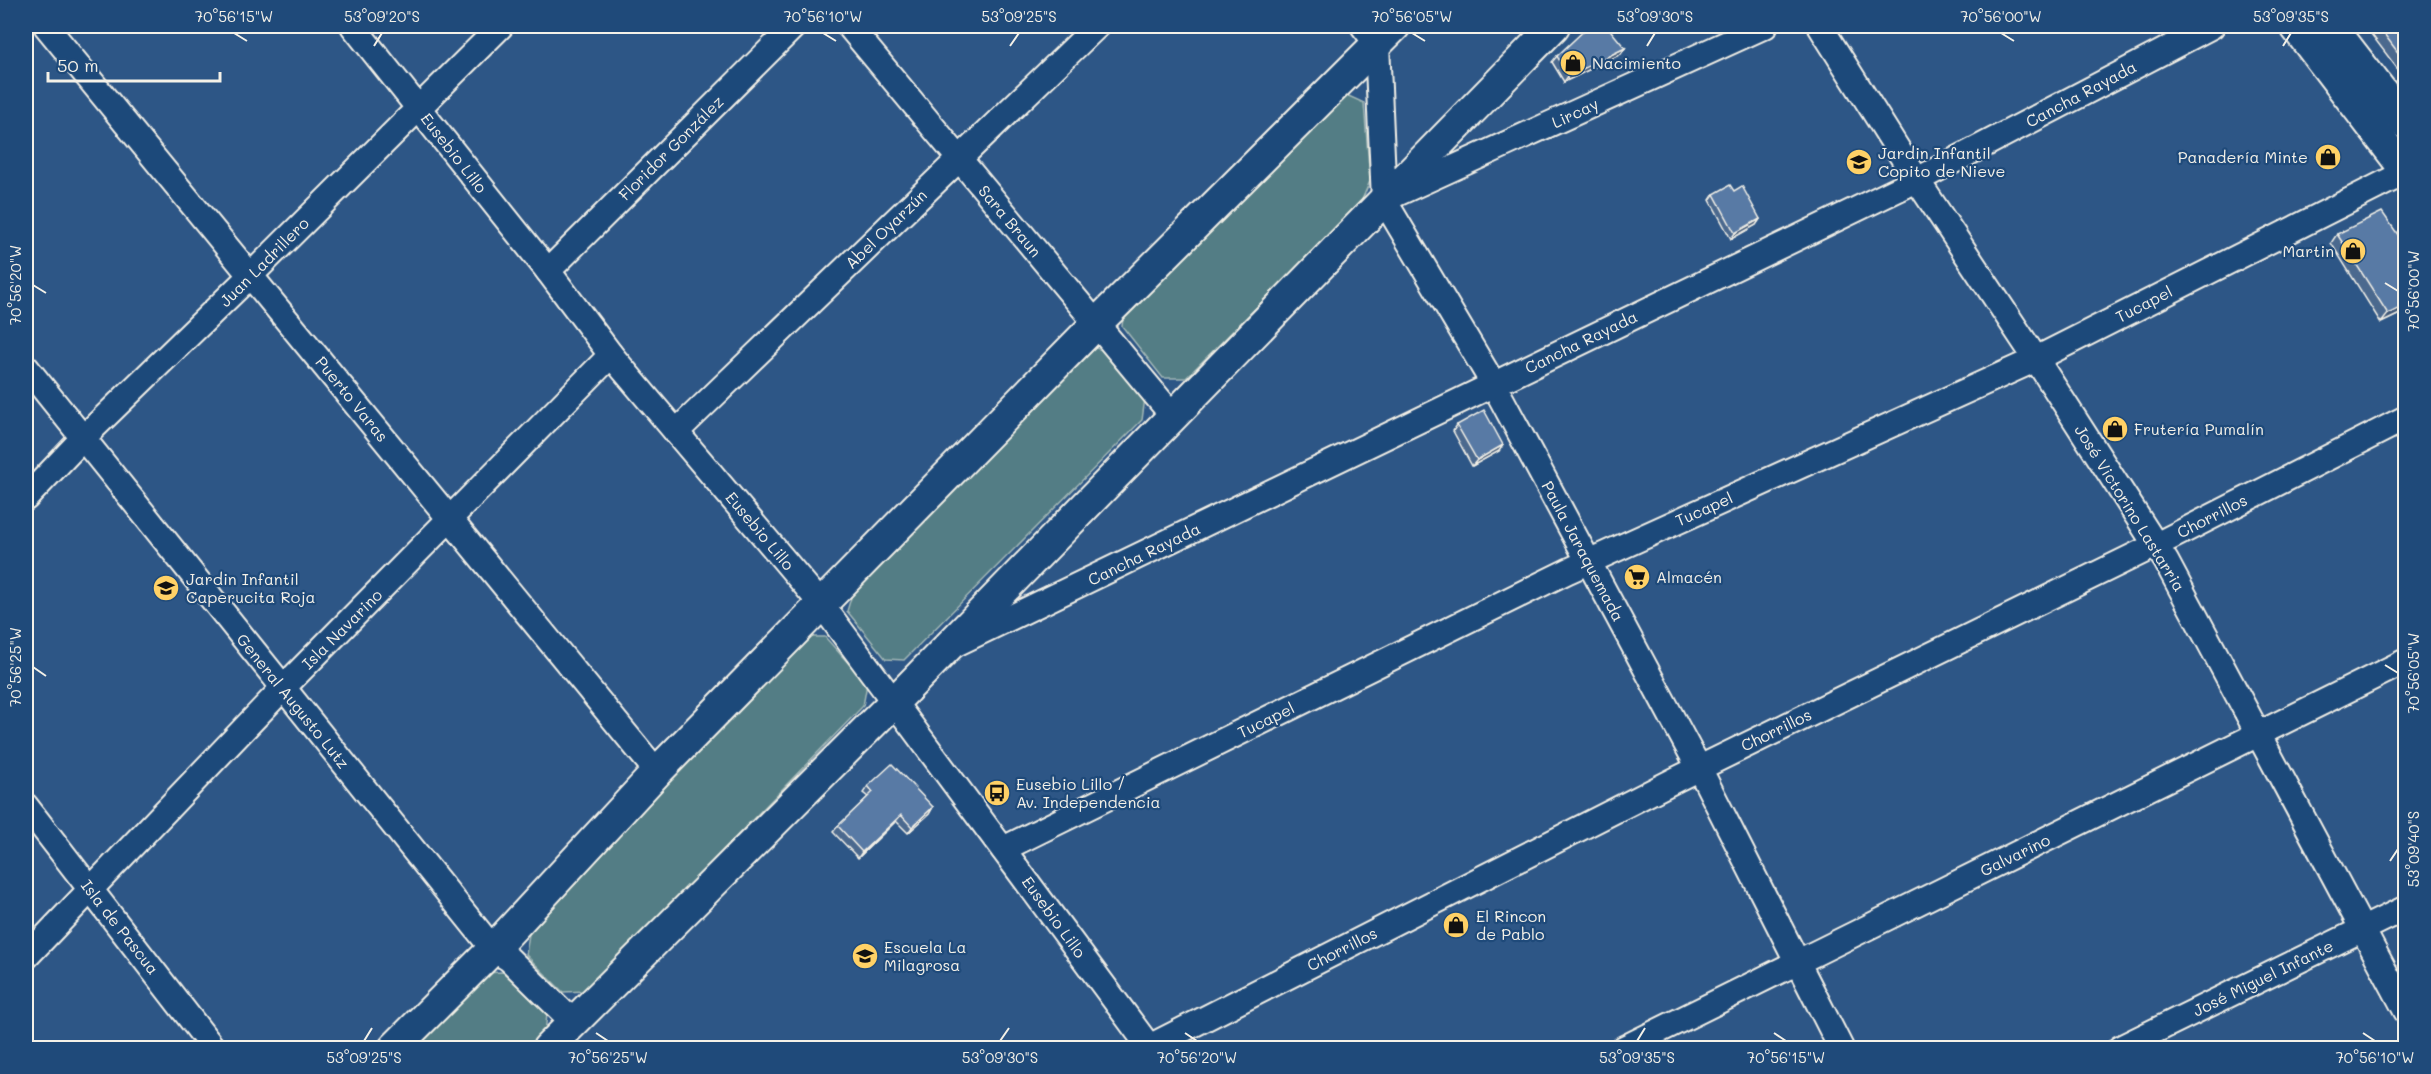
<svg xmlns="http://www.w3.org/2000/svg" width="2431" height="1074" viewBox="0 0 2431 1074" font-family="Mali,sans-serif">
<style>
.green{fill:#527d85;stroke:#a3b7b6;stroke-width:1.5}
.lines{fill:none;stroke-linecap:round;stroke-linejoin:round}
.minor-casing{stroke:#f4f1e8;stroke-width:28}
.major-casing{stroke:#f4f1e8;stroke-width:34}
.minor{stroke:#1f4a7a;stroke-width:24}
.major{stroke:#1f4a7a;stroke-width:30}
.wall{fill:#4c698e;stroke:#f4f1e8;stroke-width:1.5}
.shaded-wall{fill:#3e5574;stroke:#f4f1e8;stroke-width:1.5}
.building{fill:#587aa5;stroke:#f4f1e8;stroke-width:1.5}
.ticks{fill:none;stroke:#f4f1e8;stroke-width:2}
.labels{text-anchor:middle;stroke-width:4.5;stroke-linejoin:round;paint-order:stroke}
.poi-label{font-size:16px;fill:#f4f1e8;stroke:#1f4a7a;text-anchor:start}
.street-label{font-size:16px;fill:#f4f1e8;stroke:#1f4a7a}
.neatline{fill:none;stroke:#f4f1e8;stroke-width:2}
.ticks-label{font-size:15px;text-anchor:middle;fill:#f4f1e8}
</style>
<rect width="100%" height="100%" fill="#2d5686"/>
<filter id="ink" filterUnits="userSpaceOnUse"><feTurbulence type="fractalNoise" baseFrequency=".0167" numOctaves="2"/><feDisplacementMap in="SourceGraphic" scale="12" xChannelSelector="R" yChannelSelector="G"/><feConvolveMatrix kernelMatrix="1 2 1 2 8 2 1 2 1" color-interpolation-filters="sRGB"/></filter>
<g filter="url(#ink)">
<g class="green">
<polygon points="1342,93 1364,103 1370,181 1361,202 1186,378 1163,378 1122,326 1125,306"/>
<polygon points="1091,347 1108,351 1145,398 1142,420 904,660 886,659 847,611 854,588"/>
<polygon points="803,637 825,637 867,684 863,706 586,991 563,992 526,955 529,934"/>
<polygon points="503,972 547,1014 545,1033 531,1048 410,1048 483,973"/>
</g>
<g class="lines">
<defs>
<g id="minor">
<path d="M46,26C251,273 452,524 657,772"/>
<polyline points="353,26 548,271 611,355 822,605 1150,1048"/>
<polyline points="849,26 1173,416"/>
<polyline points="1363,26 1377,44 1384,200 1494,385 1699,768 1841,1048"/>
<polyline points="1820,26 1917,180 2036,359 2166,561 2406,1011"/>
<polyline points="1392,196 1765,26"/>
<polyline points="548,271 794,26"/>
<polyline points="26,367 493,949 509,959 573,1022"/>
<polyline points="676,432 1097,26"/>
<polyline points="26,498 82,439 252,274 501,26"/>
<polyline points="956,644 1917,180 2212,26"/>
<polyline points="26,806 213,1048"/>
<polyline points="1003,849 1568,571 2030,362 2406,172"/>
<polyline points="26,957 283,688 611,355"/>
<polyline points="1149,1047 1677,779 2156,545 2406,418"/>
<polyline points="1624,1048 2406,661"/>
<polyline points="2120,1048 2406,908"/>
</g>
<g id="major">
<polyline points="2295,26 2406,171"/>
<polyline points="2331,26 2406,123"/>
<polyline points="394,1048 493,949 657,772 1096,324 1395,26"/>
<polyline points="548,1048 894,702 1554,26"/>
</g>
</defs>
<use href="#minor" class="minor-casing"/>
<use href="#major" class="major-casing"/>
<use href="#minor" class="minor"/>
<use href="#major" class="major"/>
</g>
<g class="wall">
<polygon points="2365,26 2406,26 2406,80"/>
<polygon points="1625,48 1621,54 1564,82 1552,62 1557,56"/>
<polygon points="1734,191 1760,219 1756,225 1731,239 1710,200 1714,194"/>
<polygon points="2337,234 2406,311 2381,323 2331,243"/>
<polygon points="1457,425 1503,445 1499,451 1472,466 1453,431"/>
<polygon points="868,786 933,807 929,814 908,833 896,821 858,858 833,832 838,826 868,797 863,793"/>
</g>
<g class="shaded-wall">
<polygon points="1625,48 1621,54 1564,82 1568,76"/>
<polygon points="1760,219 1756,225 1731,239 1735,233"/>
<polygon points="2406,305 2406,311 2381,323 2388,314"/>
<polygon points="1503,445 1499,451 1472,466 1477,460"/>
<polygon points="933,807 929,814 908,833 912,827"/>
<polygon points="901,815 896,821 858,858 862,852"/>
</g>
<g class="building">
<polygon points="1589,26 1607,26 1625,48 1568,76 1557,56"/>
<polygon points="2378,26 2406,26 2406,63"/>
<polygon points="1730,185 1734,191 1742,186 1760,219 1735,233 1714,194"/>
<polygon points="2382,212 2406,246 2406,305 2388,314 2337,234"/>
<polygon points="1484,410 1503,445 1477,460 1457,425"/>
<polygon points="892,764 933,807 912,827 901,815 862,852 838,826 873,792 868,786"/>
</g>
</g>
<path class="ticks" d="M234,33L247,41M823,33L836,41M1412,33L1425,41M2001,33L2014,41M374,46L382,33M1010,46L1019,33M1647,46L1655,33M2283,46L2291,33M2385,283L2398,291M33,285L46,293M2385,665L2398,673M33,667L46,676M2390,861L2398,849M596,1033L608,1041M1185,1033L1197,1041M1774,1033L1786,1041M2363,1033L2375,1041M364,1041L372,1028M1000,1041L1009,1028M1637,1041L1645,1028"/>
<defs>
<symbol id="shop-disc" viewBox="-11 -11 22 22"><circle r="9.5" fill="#ffd166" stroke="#1f4a7a"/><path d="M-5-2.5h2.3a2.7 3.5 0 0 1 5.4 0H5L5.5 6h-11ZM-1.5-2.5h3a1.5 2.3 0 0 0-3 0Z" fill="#111"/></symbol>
<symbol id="school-disc" viewBox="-11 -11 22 22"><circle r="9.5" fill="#ffd166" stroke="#1f4a7a"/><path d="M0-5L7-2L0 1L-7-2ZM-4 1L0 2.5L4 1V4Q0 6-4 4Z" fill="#111"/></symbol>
<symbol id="supermarket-disc" viewBox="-11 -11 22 22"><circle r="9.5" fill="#ffd166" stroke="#1f4a7a"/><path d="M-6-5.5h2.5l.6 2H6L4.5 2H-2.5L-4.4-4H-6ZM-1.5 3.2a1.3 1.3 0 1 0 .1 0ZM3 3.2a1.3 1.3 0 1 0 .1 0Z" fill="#111"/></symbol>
<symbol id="bus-disc" viewBox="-11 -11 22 22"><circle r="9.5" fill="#ffd166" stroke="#1f4a7a"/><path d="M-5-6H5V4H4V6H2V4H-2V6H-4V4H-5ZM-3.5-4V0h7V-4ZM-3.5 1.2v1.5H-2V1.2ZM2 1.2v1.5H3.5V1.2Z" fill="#111"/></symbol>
</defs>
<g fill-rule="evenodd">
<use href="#shop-disc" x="1558" y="48" width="30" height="30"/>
<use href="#shop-disc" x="2313" y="142" width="30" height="30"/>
<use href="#school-disc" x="1844" y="147" width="30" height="30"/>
<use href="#shop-disc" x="2338" y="236" width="30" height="30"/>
<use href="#shop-disc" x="2100" y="414" width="30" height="30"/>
<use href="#supermarket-disc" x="1622" y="562" width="30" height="30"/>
<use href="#school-disc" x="151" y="573" width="30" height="30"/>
<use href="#bus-disc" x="982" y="778" width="30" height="30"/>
<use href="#shop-disc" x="1441" y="910" width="30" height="30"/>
<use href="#school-disc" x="850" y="941" width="30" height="30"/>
</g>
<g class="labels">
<g class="poi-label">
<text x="1592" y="69">Nacimiento</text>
<text x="1878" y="159">Jardin Infantil<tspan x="1878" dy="18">Copito de Nieve</tspan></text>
<text x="2308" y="163" text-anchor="end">Panadería Minte</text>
<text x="2334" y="257" text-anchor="end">Martin</text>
<text x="2134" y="435">Frutería Pumalín</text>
<text x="1656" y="583">Almacén</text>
<text x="186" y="585">Jardin Infantil<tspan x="186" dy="18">Caperucita Roja</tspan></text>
<text x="1016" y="790">Eusebio Lillo /<tspan x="1016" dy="18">Av. Independencia</tspan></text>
<text x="1476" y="922">El Rincon<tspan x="1476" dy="18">de Pablo</tspan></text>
<text x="884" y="953">Escuela La<tspan x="884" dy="18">Milagrosa</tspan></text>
</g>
<g class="street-label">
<text transform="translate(2081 94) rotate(-28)" y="6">Cancha Rayada</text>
<text transform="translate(1575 113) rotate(-25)" y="6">Lircay</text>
<text transform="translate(671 148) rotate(-45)" y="6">Floridor González</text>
<text transform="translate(454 153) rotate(52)" y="6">Eusebio Lillo</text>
<text transform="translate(1010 221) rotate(50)" y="6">Sara Braun</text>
<text transform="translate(886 229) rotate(-44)" y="6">Abel Oyarzún</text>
<text transform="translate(264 262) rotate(-45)" y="6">Juan Ladrillero</text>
<text transform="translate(2144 304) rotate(-27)" y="6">Tucapel</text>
<text transform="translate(1581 342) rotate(-26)" y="6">Cancha Rayada</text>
<text transform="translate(352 399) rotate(51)" y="6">Puerto Varas</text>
<text transform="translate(2130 508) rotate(58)" y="6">José Victorino Lastarria</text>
<text transform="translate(1704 509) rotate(-24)" y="6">Tucapel</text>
<text transform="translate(2212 516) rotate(-27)" y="6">Chorrillos</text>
<text transform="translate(760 531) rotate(50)" y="6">Eusebio Lillo</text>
<text transform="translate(1583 551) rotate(62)" y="6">Paula Jaraquemada</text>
<text transform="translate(1144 554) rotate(-26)" y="6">Cancha Rayada</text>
<text transform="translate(342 629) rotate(-45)" y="6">Isla Navarino</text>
<text transform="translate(293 701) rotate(51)" y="6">General Augusto Lutz</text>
<text transform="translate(1266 720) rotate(-26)" y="6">Tucapel</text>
<text transform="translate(1776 730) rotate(-26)" y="6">Chorrillos</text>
<text transform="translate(2015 855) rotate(-26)" y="6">Galvarino</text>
<text transform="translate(1054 917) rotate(54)" y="6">Eusebio Lillo</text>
<text transform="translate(120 927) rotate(52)" y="6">Isla de Pascua</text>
<text transform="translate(1342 949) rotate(-27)" y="6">Chorrillos</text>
<text transform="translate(2263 978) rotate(-26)" y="6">José Miguel Infante</text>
</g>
</g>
<rect width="2431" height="1074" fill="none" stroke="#1f4a7a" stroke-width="66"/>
<path d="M48 72v9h172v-9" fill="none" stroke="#f4f1e8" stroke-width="3"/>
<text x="57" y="72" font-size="18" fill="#f4f1e8" stroke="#1f4a7a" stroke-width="4.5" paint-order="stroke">50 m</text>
<rect x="33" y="33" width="2365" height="1008" class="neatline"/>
<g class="ticks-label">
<text x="234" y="22">70°56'15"W</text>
<text x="382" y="22">53°09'20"S</text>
<text x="823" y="22">70°56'10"W</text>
<text x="1019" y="22">53°09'25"S</text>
<text x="1412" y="22">70°56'05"W</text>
<text x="1655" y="22">53°09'30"S</text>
<text x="2001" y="22">70°56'00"W</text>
<text x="2291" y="22">53°09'35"S</text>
<text transform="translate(16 285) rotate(-90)" y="5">70°56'20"W</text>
<text transform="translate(2414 291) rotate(-90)" y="5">70°56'00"W</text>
<text transform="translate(16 667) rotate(-90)" y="5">70°56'25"W</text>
<text transform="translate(2414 673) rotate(-90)" y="5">70°56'05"W</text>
<text transform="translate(2414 849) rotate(-90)" y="5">53°09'40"S</text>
<text x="364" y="1063">53°09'25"S</text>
<text x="608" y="1063">70°56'25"W</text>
<text x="1000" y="1063">53°09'30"S</text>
<text x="1197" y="1063">70°56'20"W</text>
<text x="1637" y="1063">53°09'35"S</text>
<text x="1786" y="1063">70°56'15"W</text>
<text x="2375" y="1063">70°56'10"W</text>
</g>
</svg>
